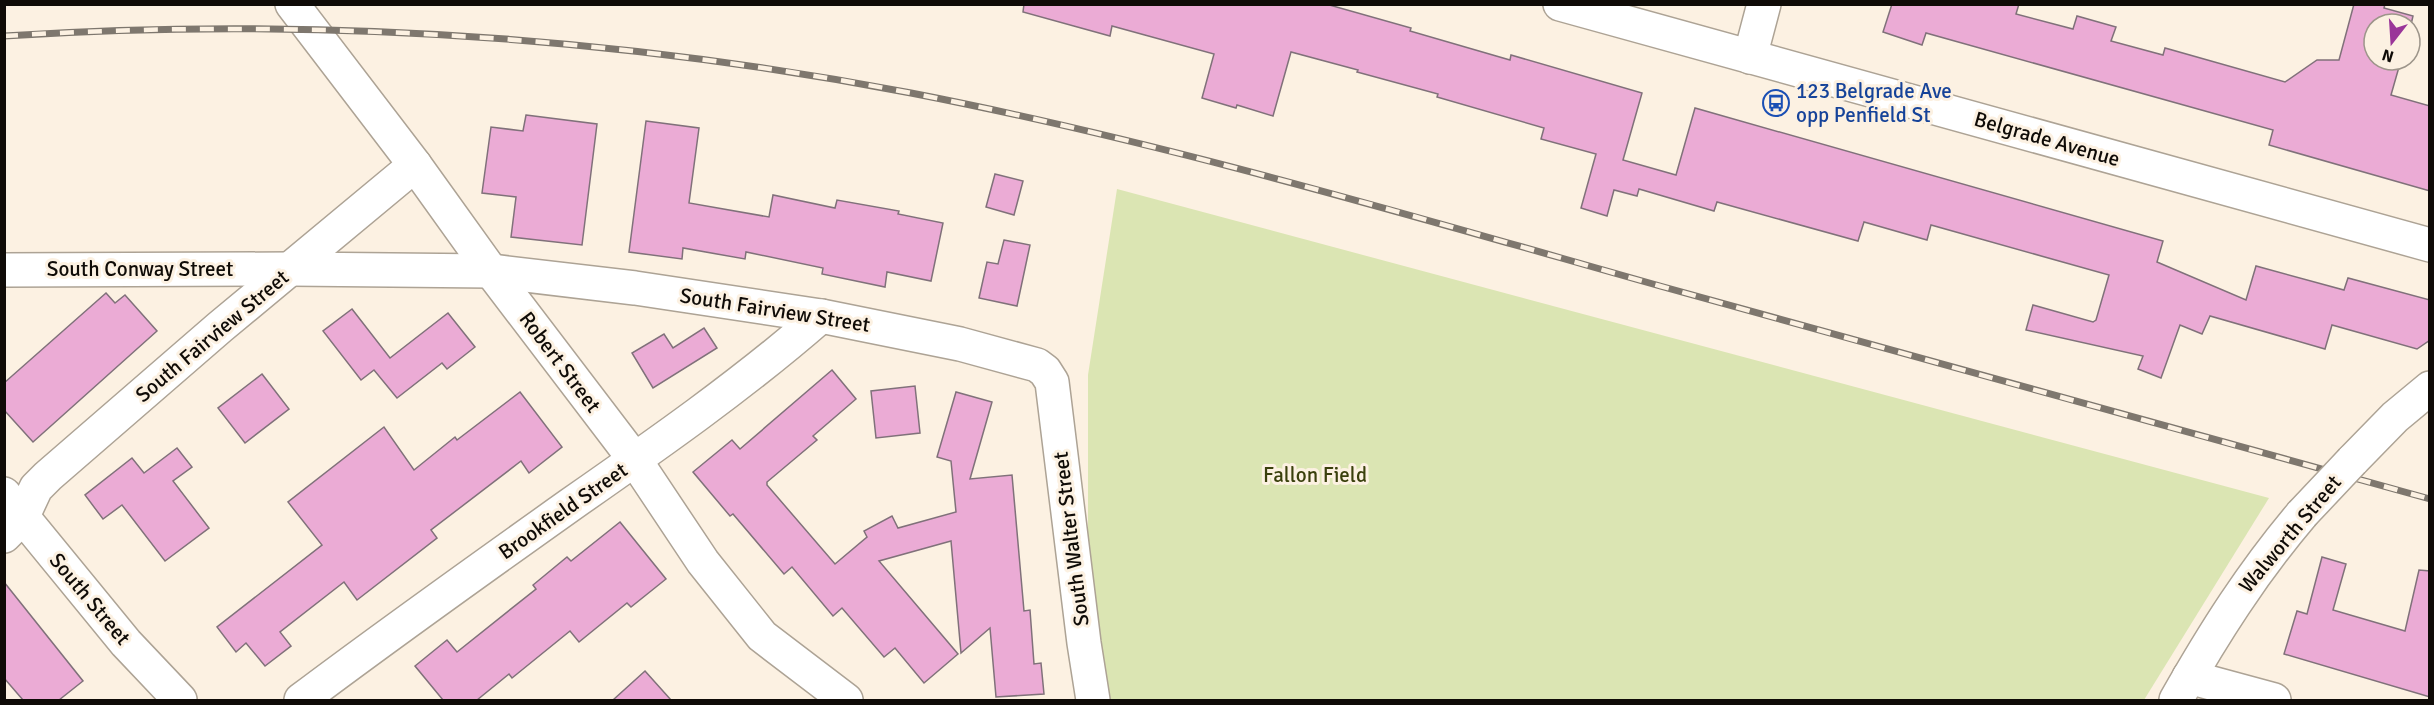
<svg xmlns="http://www.w3.org/2000/svg" width="2434" height="705" viewBox="0 0 2434 705" font-family="Signika,sans-serif">
<style>
.park{fill:#dbe5b3}
.building{fill:#ebabd5;stroke:#80717a;stroke-width:1.5}
.lines{fill:none;stroke-linecap:round;stroke-linejoin:round}
.minor-casing{stroke:#ada395;stroke-width:36}
.major-casing{stroke:#ada395;stroke-width:36}
.minor{stroke:#fff;stroke-width:33}
.major{stroke:#fff;stroke-width:33}
.rail-casing{stroke:#7e776e;stroke-width:7}
.rail{stroke:#fcf1e2;stroke-width:4.5;stroke-dasharray:14;stroke-linecap:butt}
.minor-bridge-casing{stroke:#ada395;stroke-width:36;stroke-linecap:butt}
.minor-bridge{stroke:#fff;stroke-width:33}
.labels{text-anchor:middle;stroke-width:6;stroke-linejoin:round;paint-order:stroke}
.transit-label{font-size:21px;fill:#164399;stroke:#fcf1e2;text-anchor:start}
.street-label{font-size:21px;fill:#0f0b07;stroke:#fcf1e2}
.park-label{font-size:21px;fill:#3a400c;stroke:#fcf1e2}
</style>
<rect width="100%" height="100%" fill="#fcf1e2"/>
<polygon class="park" points="1117,189 2269,498 2144,700 1096,700 1088,562 1088,375"/>
<g class="building">
<polygon points="1024,4 1326,4 1411,28 1410,31 1510,60 1511,55 1642,93 1623,160 1676,175 1695,108 2163,241 2157,262 2246,300 2256,266 2344,290 2348,278 2430,300 2430,340 2417,349 2332,325 2325,349 2210,316 2202,334 2180,325 2161,378 2138,369 2143,356 2026,330 2033,305 2093,322 2096,320 2109,275 1931,225 1927,240 1864,222 1858,241 1717,202 1714,211 1639,189 1637,196 1614,190 1607,216 1581,208 1596,154 1541,139 1544,128 1437,97 1438,94 1357,72 1358,70 1291,52 1273,116 1237,105 1236,108 1202,98 1214,54 1112,26 1110,36 1023,12"/>
<polygon points="1892,4 2019,4 2016,14 2073,29 2077,16 2116,27 2111,41 2163,55 2165,48 2285,82 2317,60 2339,60 2354,4 2385,4 2384,8 2413,16 2410,29 2410,24 2374,24 2374,60 2401,60 2391,95 2430,106 2430,191 2269,145 2273,130 1926,33 1922,45 1883,32"/>
<polygon points="526,115 597,124 582,245 511,237 516,197 482,193 491,127 523,131"/>
<polygon points="646,121 699,128 689,203 769,217 773,195 835,208 837,200 899,211 898,214 943,223 931,281 887,272 885,287 822,274 823,268 746,252 745,259 683,248 682,259 629,252"/>
<polygon points="995,174 1023,181 1014,215 986,207"/>
<polygon points="1004,240 1030,245 1017,306 979,298 987,262 998,264"/>
<polygon points="106,293 115,303 125,295 157,331 33,442 4,410 4,383"/>
<polygon points="352,309 390,358 448,313 475,347 447,369 442,363 397,398 374,370 361,380 323,331"/>
<polygon points="704,328 717,348 653,388 632,353 664,334 673,348"/>
<polygon points="832,370 856,399 813,436 817,440 767,482 767,485 835,564 867,537 864,531 892,516 898,528 956,512 951,461 937,457 956,392 992,402 970,479 1012,475 1024,611 1030,610 1034,664 1041,663 1044,694 996,697 990,628 961,653 951,541 879,561 958,654 924,683 895,648 884,657 842,608 833,616 792,567 784,574 733,514 730,516 693,472 732,440 740,449"/>
<polygon points="262,374 289,409 245,443 218,408"/>
<polygon points="915,386 920,433 876,438 871,391"/>
<polygon points="520,392 562,447 529,473 521,461 431,530 437,538 357,600 344,582 280,632 291,646 265,666 246,643 236,652 217,627 322,545 288,502 384,427 414,470 455,437 457,440"/>
<polygon points="177,448 192,467 173,481 209,528 165,561 122,505 103,519 85,495 132,458 144,473"/>
<polygon points="620,522 666,579 631,607 627,603 579,642 570,631 512,678 509,674 477,700 443,700 415,666 447,640 457,652 536,589 533,585 567,557 571,561"/>
<polygon points="2322,557 2346,564 2333,610 2405,631 2419,570 2430,571 2430,697 2284,654 2297,611 2307,614"/>
<polygon points="4,582 83,681 59,700 23,700 4,678"/>
<polygon points="645,671 671,700 613,700"/>
</g>
<g class="lines">
<defs>
<g id="minor">
<polyline points="292,4 415,165 491,271 635,460 703,562 762,636 846,700"/>
<polyline points="1750,57 1764,4"/>
<polyline points="4,270 291,269 491,271 635,288 821,316 960,344 1037,365 1045,371 1052,382 1084,643 1093,700"/>
<polyline points="2352,461 2395,417 2430,388"/>
<polyline points="4,494 126,643 180,700"/>
<polyline points="4,536 22,518 36,488 48,476 220,327 415,165"/>
<polyline points="2189,677 2274,700"/>
<path d="M301,700C390,633 480,569 570,505C656,445 742,385 821,316"/>
<path d="M2176,700C2214,633 2252,573 2302,514"/>
</g>
<polyline id="major" points="1560,4 2430,245"/>
</defs>
<use href="#minor" class="minor-casing"/>
<use href="#major" class="major-casing"/>
<use href="#minor" class="minor"/>
<use href="#major" class="major"/>
<defs>
<path id="rail" d="M4,36C307,17 613,36 911,93C1164,142 1412,216 1660,286C1916,357 2173,428 2430,499"/>
</defs>
<use href="#rail" class="rail-casing"/>
<use href="#rail" class="rail"/>
<defs>
<polyline id="minor-bridge" points="2302,514 2352,461"/>
</defs>
<use href="#minor-bridge" class="minor-bridge-casing"/>
<use href="#minor-bridge" class="minor-bridge"/>
</g>
<defs>
<symbol id="bus-ring" viewBox="-11 -11 22 22"><circle r="9.5" fill="#fcf1e2" stroke="#1a4fb4" stroke-width="1.5"/><path d="M-5-6H5V4H4V6H2V4H-2V6H-4V4H-5ZM-3.5-4V0h7V-4ZM-3.5 1.2v1.5H-2V1.2ZM2 1.2v1.5H3.5V1.2Z" fill="#1a4fb4"/></symbol>
</defs>
<g fill-rule="evenodd">
<use href="#bus-ring" x="1761" y="88" width="30" height="30"/>
</g>
<g class="labels">
<g class="transit-label">
<text x="1796" y="98">123 Belgrade Ave<tspan x="1796" dy="24">opp Penfield St</tspan></text>
</g>
<g class="street-label">
<text transform="translate(2047 139) rotate(16)" y="7">Belgrade Avenue</text>
<text x="140" y="276">South Conway Street</text>
<text transform="translate(775 310) rotate(9)" y="7">South Fairview Street</text>
<text transform="translate(212 336) rotate(-40)" y="7">South Fairview Street</text>
<text transform="translate(560 362) rotate(53)" y="7">Robert Street</text>
<text transform="translate(563 511) rotate(-35)" y="7">Brookfield Street</text>
<text transform="translate(2290 534) rotate(-50)" y="7">Walworth Street</text>
<text transform="translate(1071 539) rotate(-97)" y="7">South Walter Street</text>
<text transform="translate(90 599) rotate(50)" y="7">South Street</text>
</g>
<g class="park-label">
<text x="1315" y="482">Fallon Field</text>
</g>
</g>
<rect width="2434" height="705" fill="none" stroke="#0f0b07" stroke-width="12"/>
<g transform="translate(2392 42) rotate(197)"><circle r="28" fill="#fcf1e2" stroke="#9d958a" stroke-width="1.5"/>
<path d="M0-4.5L10 22L0 15L-10 22Z" fill="#9a3599"/>
<text y="-9" font-size="16" font-weight="bold" text-anchor="middle" fill="#0f0b07">N</text>
</g>
</svg>
